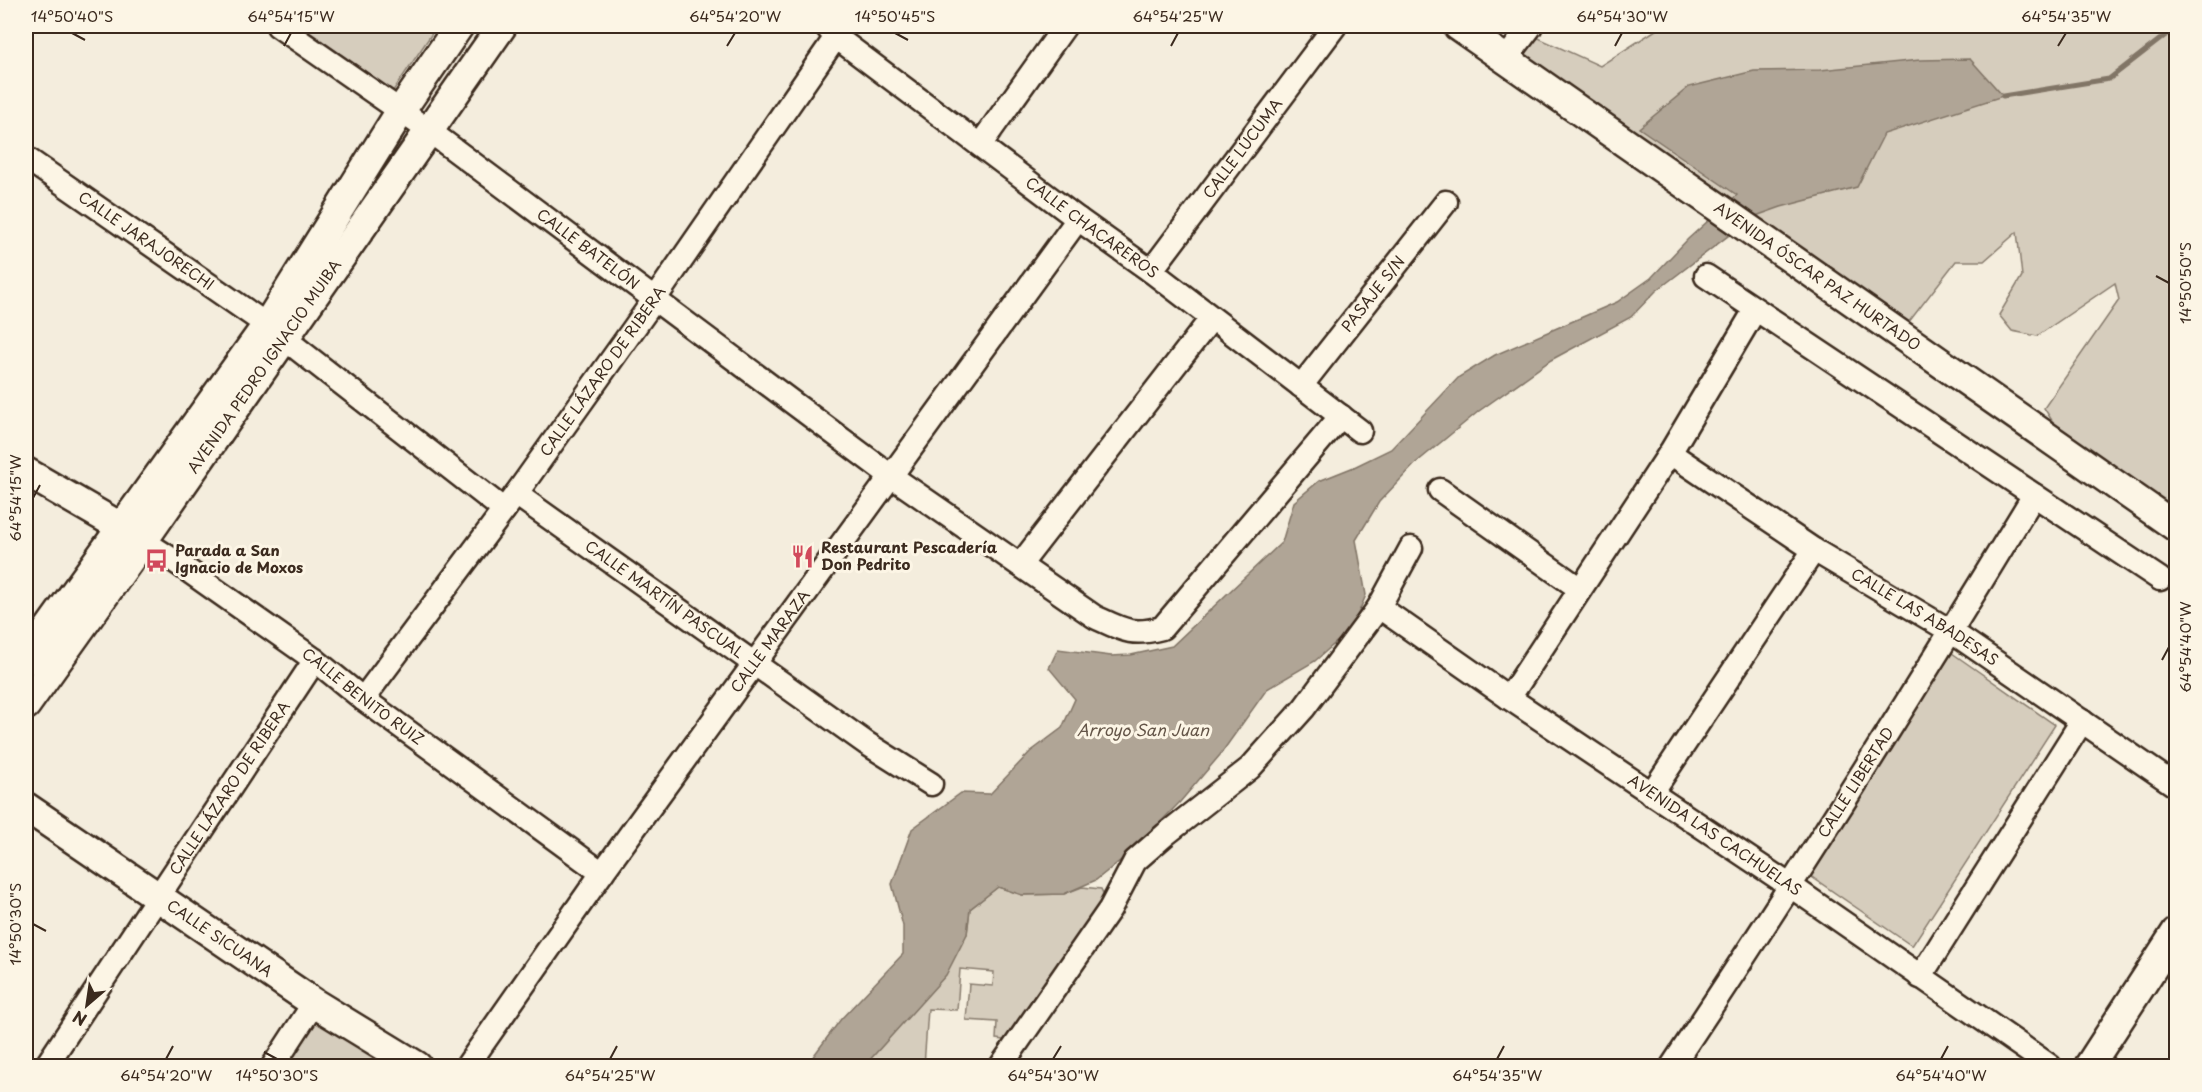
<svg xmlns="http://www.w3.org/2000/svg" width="2202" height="1092" viewBox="0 0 2202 1092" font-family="'Playpen Sans',sans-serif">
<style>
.green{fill:#d6cdbd;stroke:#887c6e;stroke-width:1.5}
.water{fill:#b0a596;stroke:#817466;stroke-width:1.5}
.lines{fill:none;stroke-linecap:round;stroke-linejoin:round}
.stream{stroke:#817466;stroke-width:5}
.minor-casing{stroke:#3b2a1e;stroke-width:27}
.major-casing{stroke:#3b2a1e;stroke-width:33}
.minor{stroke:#fcf5e5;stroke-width:22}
.major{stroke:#fcf5e5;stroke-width:28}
.ticks{fill:none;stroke:#3b2a1e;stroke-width:2}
.labels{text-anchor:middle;stroke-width:6;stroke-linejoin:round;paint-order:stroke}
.street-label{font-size:15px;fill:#3b2a1e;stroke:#fcf5e5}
.poi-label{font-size:15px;font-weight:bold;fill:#3b2a1e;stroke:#fcf5e5;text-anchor:start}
.water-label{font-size:16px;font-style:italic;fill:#645548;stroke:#fcf5e5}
.neatline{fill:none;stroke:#3b2a1e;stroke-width:2}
.ticks-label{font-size:15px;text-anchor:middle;fill:#3b2a1e}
</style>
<rect width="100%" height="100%" fill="#f4eddd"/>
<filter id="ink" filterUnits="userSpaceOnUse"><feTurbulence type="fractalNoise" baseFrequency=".0167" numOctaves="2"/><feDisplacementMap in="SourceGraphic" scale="12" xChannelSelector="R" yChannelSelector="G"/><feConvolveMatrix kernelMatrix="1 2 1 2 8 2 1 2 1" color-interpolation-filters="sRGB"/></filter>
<g filter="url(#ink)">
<g class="green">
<polygon points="301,26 437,26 393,91"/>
<polygon points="1662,26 2176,26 2176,520 2058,430 2044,408 2119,300 2115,283 2037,336 2012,331 1999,315 2022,276 2017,232 1984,261 1956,261 1905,327 1522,63 1532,35 1600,66"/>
<polygon points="1952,653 2055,725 1912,946 1809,875"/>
<polygon points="998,887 1023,895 1064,894 1082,887 1101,889 1110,909 1018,1042 996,1039 997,1022 966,1020 969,984 993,986 994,972 960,969 957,1010 928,1009 924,1066 866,1066 866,1063 967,934 970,909"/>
<polygon points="316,1018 395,1066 283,1066"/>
</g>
<polygon class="water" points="1970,59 2003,96 1884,134 1857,187 1781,207 1753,217 1656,291 1631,317 1551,360 1479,411 1417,462 1379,502 1356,540 1366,595 1352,628 1315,661 1267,689 1220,755 1180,802 1131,852 1096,880 1064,894 1022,895 998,887 970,909 967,934 946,975 867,1063 866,1066 806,1066 841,1019 903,954 903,926 892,884 912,829 961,793 990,794 1030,752 1062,728 1075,699 1049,668 1058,649 1111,656 1131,655 1172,646 1282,542 1294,502 1319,481 1354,467 1391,449 1459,377 1495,355 1617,302 1651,278 1688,239 1737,195 1639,128 1689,87 1754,71 1820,70 1920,60"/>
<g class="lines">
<polyline class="stream" points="2003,96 2109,79 2176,27"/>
<defs>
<g id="minor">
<path id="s1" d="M278,26L428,130L891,476L1095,617C1123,630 1131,636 1162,628L1341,416"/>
<path id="s2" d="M826,26L836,37L1078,219L1151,271L1360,431"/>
<polyline points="1506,59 1531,26"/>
<polyline points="980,145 1065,26"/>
<path id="s3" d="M26,158L267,325L504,510"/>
<path id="s4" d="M1151,271L1335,26"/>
<polyline points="1706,276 2160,579"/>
<path id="s5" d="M1301,386L1446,202"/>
<path id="s6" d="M1670,453L1814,550L1952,632L2176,786"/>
<polyline points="1440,490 1580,589"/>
<path id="s7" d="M516,494L866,743L931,784"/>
<path id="s8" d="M129,532L173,560L315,660L363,699L602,873"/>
<polyline points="1020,565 1211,319"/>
<path id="s9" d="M1379,607L1509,698L1792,887L2050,1066"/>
<polyline points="1509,698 1670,453 1755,310"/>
<path id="s10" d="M363,699L516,494L654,300L836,37"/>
<polyline points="1651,794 1814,550"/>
<polyline points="1920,977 2082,721"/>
<path id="s11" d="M46,1066L315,660"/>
<polyline points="273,1066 314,1003"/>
<path id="s12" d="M467,1066L602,873L1078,219"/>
<polyline points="1001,1066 1110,909 1135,861 1166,834 1250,768 1304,708 1379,607 1411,548"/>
<path id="s13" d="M1672,1066C1797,879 1917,688 2034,495"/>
</g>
<g id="major">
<path id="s14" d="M1458,26L2176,527"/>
<polyline points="26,472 121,527"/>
<polyline points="26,660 267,325 400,112 459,26"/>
<path id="s15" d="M26,705L143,541L502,26"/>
<path id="s16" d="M26,807L314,1003L417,1066"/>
<polyline points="2089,1066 2176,932"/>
</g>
</defs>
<use href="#minor" class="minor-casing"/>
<use href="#major" class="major-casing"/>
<use href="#minor" class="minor"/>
<use href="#major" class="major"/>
</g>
</g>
<path class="ticks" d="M72,33L85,40M895,33L908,40M284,46L291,33M727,46L735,33M1171,46L1178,33M1615,46L1622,33M2058,46L2066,33M2156,276L2169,283M33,498L40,485M2162,660L2169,647M33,924L46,931M264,1052L277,1059M166,1059L173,1046M610,1059L617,1046M1053,1059L1061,1046M1497,1059L1504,1046M1941,1059L1948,1046"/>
<defs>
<symbol id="restaurant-bare" viewBox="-9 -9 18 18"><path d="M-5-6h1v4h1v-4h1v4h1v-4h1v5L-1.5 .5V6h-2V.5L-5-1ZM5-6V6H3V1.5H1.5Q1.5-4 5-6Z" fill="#d1495b" stroke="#fcf5e5" stroke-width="2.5" paint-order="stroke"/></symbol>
<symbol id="bus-bare" viewBox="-9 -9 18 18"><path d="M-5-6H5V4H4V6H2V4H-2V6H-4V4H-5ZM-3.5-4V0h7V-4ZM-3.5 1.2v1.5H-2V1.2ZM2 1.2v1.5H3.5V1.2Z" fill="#d1495b" stroke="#fcf5e5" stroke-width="2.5" paint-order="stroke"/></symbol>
</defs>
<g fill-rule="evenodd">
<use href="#restaurant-bare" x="786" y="540" width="33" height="33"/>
<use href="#bus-bare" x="140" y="544" width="33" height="33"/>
</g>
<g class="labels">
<g class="street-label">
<text dy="5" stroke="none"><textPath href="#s4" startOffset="153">CALLE LÚCUMA</textPath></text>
<text dy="5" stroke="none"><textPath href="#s2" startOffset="334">CALLE CHACAREROS</textPath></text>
<text dy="5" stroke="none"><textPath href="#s3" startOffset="146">CALLE JARAJORECHI</textPath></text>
<text dy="5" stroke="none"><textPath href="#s1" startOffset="382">CALLE BATELÓN</textPath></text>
<text dy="5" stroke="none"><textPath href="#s14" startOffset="438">AVENIDA ÓSCAR PAZ HURTADO</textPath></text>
<text dy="5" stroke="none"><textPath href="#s5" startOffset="117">PASAJE S/N</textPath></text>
<text dy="5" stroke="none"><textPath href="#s15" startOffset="414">AVENIDA PEDRO IGNACIO MUIBA</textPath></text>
<text dy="5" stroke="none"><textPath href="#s10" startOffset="406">CALLE LÁZARO DE RIBERA</textPath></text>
<text dy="5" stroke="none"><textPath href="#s7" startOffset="182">CALLE MARTÍN PASCUAL</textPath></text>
<text dy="5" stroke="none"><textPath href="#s6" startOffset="303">CALLE LAS ABADESAS</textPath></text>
<text dy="5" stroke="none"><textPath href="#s12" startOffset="522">CALLE MARAZA</textPath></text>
<text dy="5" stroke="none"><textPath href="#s8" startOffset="286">CALLE BENITO RUIZ</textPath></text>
<text dy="5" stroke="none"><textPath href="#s13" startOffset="338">CALLE LIBERTAD</textPath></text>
<text dy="5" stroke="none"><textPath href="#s11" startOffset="333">CALLE LÁZARO DE RIBERA</textPath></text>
<text dy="5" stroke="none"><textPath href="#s9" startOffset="406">AVENIDA LAS CACHUELAS</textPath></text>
<text dy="5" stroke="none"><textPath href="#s16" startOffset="234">CALLE SICUANA</textPath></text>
</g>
<g class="poi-label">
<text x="821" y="553">Restaurant Pescadería<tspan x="821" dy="17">Don Pedrito</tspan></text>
<text x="175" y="556">Parada a San<tspan x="175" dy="17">Ignacio de Moxos</tspan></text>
</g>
<g class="water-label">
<text x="1143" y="736">Arroyo San Juan</text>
</g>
</g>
<rect width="2202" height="1092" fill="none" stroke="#fcf5e5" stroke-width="66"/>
<g transform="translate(87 1005) rotate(209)" stroke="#fcf5e5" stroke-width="4.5" paint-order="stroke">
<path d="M0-4.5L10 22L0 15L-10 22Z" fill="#3b2a1e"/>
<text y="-9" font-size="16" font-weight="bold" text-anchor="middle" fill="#3b2a1e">N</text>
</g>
<rect x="33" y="33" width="2136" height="1026" class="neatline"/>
<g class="ticks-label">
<text x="72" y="22">14°50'40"S</text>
<text x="291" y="22">64°54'15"W</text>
<text x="735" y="22">64°54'20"W</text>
<text x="895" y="22">14°50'45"S</text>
<text x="1178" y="22">64°54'25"W</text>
<text x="1622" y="22">64°54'30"W</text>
<text x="2066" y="22">64°54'35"W</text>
<text transform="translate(2186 283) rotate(-90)" y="5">14°50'50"S</text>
<text transform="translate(16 498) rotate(-90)" y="5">64°54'15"W</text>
<text transform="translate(2186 647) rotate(-90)" y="5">64°54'40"W</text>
<text transform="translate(16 924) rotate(-90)" y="5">14°50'30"S</text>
<text x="166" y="1081">64°54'20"W</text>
<text x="277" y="1081">14°50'30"S</text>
<text x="610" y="1081">64°54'25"W</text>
<text x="1053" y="1081">64°54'30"W</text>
<text x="1497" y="1081">64°54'35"W</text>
<text x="1941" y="1081">64°54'40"W</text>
</g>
</svg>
